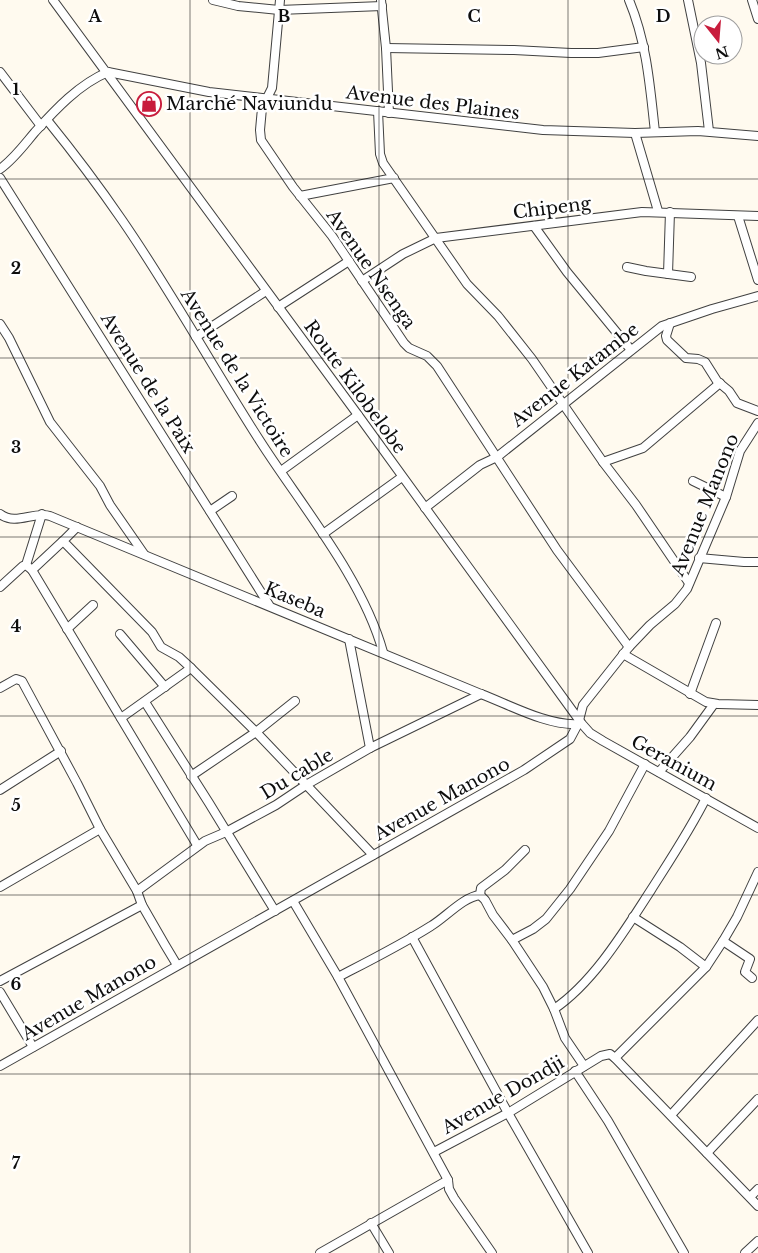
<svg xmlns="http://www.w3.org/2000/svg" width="758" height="1253" viewBox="0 0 758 1253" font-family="'Libre Baskerville',serif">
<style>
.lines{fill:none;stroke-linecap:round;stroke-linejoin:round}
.minor-casing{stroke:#414141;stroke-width:10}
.minor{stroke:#fff;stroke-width:8}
.grid{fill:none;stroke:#0e0e0e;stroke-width:1;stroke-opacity:0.55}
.labels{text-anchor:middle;stroke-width:5;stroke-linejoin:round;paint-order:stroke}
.street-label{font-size:18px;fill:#0e0e0e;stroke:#fff}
.poi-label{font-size:18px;fill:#0e0e0e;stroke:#fff;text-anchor:start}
.grid-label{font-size:16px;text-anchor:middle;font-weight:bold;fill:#0e0e0e;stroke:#fff;stroke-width:5;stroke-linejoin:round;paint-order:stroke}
</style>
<rect width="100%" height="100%" fill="#fffaef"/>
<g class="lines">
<defs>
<g id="minor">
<polyline points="53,0 358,415 582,724 590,733 603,741 758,828"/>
<polyline points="213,0 238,6 279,10 382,6"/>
<polyline points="280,0 272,88 262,108 260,130 261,140 293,187 332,236 404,343 409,348 427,356 437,366 557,550 629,647"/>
<polyline points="381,0 386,48 389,113"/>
<path d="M629,0C647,43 650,87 655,132"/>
<polyline points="688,0 701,63 709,131"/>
<polyline points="752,0 758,19"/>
<polyline points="386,48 514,50 571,53 598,53 644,47"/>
<polyline points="0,72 41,126"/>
<polyline points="108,72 209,92 543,130 635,133 698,131 758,136"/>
<polyline points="378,111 380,154 383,163 467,284 498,316 532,359 603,462 636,505 689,583"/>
<path d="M47,120C73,152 98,185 122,220C171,291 213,368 260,441C301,505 363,579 383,652"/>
<polyline points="635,133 658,211"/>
<path d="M0,169C14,159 24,145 35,132C55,110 79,84 108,72"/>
<polyline points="0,178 269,605"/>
<polyline points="300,196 394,178"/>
<polyline points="738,216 758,280"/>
<polyline points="534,226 567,272 631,350"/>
<polyline points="627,267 646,271 691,277"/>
<polyline points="668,274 670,212"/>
<polyline points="362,281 403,254 436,238 642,212 758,216"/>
<polyline points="278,307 349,261"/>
<polyline points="670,323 666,336 667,340 686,358 698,359 705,362 717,381 729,391 737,403 758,411"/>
<polyline points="0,324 9,338 50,422 100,486 110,505 144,554"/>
<polyline points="196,337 266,291"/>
<polyline points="603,462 643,448 720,383"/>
<polyline points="281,471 358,415"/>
<polyline points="693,481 726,497"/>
<polyline points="425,508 480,465 497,457 662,326 712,309 758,296"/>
<polyline points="210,511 232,496"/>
<path d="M0,514C16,526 33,511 50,516L481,694C510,705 548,726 578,724"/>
<polyline points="77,527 63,541 152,632 161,647 179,657 191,668 256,732 373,855"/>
<polyline points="323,534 402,477"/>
<polyline points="699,558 744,562 758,562"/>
<polyline points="26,565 32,570 197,845"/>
<polyline points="26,565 42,514"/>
<polyline points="32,570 63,541"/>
<polyline points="0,587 23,566 26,565"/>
<polyline points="67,629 93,605"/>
<polyline points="120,634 165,687"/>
<polyline points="349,639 370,748"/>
<polyline points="623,654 706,702 718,704 758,705"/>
<polyline points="0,688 16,679 22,681 77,783 100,829 137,891 142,905 165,945 177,965"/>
<polyline points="690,694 716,623"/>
<polyline points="145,702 209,803 275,911"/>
<polyline points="121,718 191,668"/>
<polyline points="659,772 690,737 714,704"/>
<polyline points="191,776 256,732 295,701"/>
<polyline points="0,790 61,751"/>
<polyline points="0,887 100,829"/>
<polyline points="137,891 205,841 226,832 276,805 306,785 370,748 481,694"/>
<polyline points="480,895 485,900 493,915 512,940 543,987 554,1009 565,1038 584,1066"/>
<polyline points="480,895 481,888 505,870 525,850"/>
<polyline points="293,901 338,977 448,1180 449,1189 454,1198 492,1253"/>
<polyline points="633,917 680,947 706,967"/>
<polyline points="412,937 508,1113 588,1253"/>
<polyline points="512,940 533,929 546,919 570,889 609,831 645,764"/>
<polyline points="723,941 750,959 745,972 752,978"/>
<path d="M338,977C369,961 401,945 431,926C445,918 463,897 480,895"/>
<polyline points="0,981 142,905"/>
<polyline points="0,992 33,1047"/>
<path d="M554,1009C594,982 625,930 651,890C670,860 690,830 706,798"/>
<polyline points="615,1058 706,967 723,941 737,917 758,872"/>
<polyline points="0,1066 524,770 570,739 578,724 583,705 629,647 650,625 675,604 687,589 726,497 740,451 758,423"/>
<polyline points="575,1071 608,1121 684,1253"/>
<polyline points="671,1115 758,1020"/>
<polyline points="434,1152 508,1113 601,1056 610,1054 615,1058 758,1206"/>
<polyline points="707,1153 758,1099"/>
<polyline points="750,1197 758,1189"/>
<polyline points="371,1223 389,1253"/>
<polyline points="320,1253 448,1180"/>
<polyline points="745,1253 758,1241"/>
</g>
</defs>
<use href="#minor" class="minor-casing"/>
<use href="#minor" class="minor"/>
</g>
<path class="grid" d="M190,0V1253M379,0V1253M568,0V1253M0,179H758M0,358H758M0,537H758M0,716H758M0,895H758M0,1074H758"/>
<defs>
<symbol id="shop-ring" viewBox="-11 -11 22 22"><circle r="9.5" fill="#fff" stroke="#c81c3c" stroke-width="1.5"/><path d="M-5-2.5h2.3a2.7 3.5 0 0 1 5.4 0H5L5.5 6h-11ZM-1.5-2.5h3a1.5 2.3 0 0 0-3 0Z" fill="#c81c3c"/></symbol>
</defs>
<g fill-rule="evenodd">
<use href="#shop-ring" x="135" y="90" width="28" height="28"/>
</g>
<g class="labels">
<g class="street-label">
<text transform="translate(433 103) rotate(7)" y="6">Avenue des Plaines</text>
<text transform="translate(552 208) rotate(-7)" y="6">Chipeng</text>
<text transform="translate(371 269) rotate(55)" y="6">Avenue Nsenga</text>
<text transform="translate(237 373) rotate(58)" y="6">Avenue de la Victoire</text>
<text transform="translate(575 375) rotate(-38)" y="6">Avenue Katambe</text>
<text transform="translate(148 383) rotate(58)" y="6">Avenue de la Paix</text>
<text transform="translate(355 387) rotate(54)" y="6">Route Kilobelobe</text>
<text transform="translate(705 505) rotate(-68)" y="6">Avenue Manono</text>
<text transform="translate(295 600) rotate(23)" y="6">Kaseba</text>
<text transform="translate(674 763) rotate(29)" y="6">Geranium</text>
<text transform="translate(297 774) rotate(-31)" y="6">Du cable</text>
<text transform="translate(442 799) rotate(-29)" y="6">Avenue Manono</text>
<text transform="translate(89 998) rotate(-30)" y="6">Avenue Manono</text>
<text transform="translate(503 1095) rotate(-30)" y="6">Avenue Dondji</text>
</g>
<g class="poi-label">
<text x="166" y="110">Marché Naviundu</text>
</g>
</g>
<g class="grid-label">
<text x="95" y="22">A</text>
<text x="284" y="22">B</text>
<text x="474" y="22">C</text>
<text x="663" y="22">D</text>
<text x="16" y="95">1</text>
<text x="16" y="274">2</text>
<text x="16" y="453">3</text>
<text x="16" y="632">4</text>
<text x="16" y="811">5</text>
<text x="16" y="990">6</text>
<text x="16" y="1169">7</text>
</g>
<g transform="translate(718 40) rotate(163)"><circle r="24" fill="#ffffff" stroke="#9f9f9f"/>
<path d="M0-4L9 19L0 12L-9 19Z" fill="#c81c3c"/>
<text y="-8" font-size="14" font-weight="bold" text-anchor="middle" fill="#0e0e0e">N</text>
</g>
</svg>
